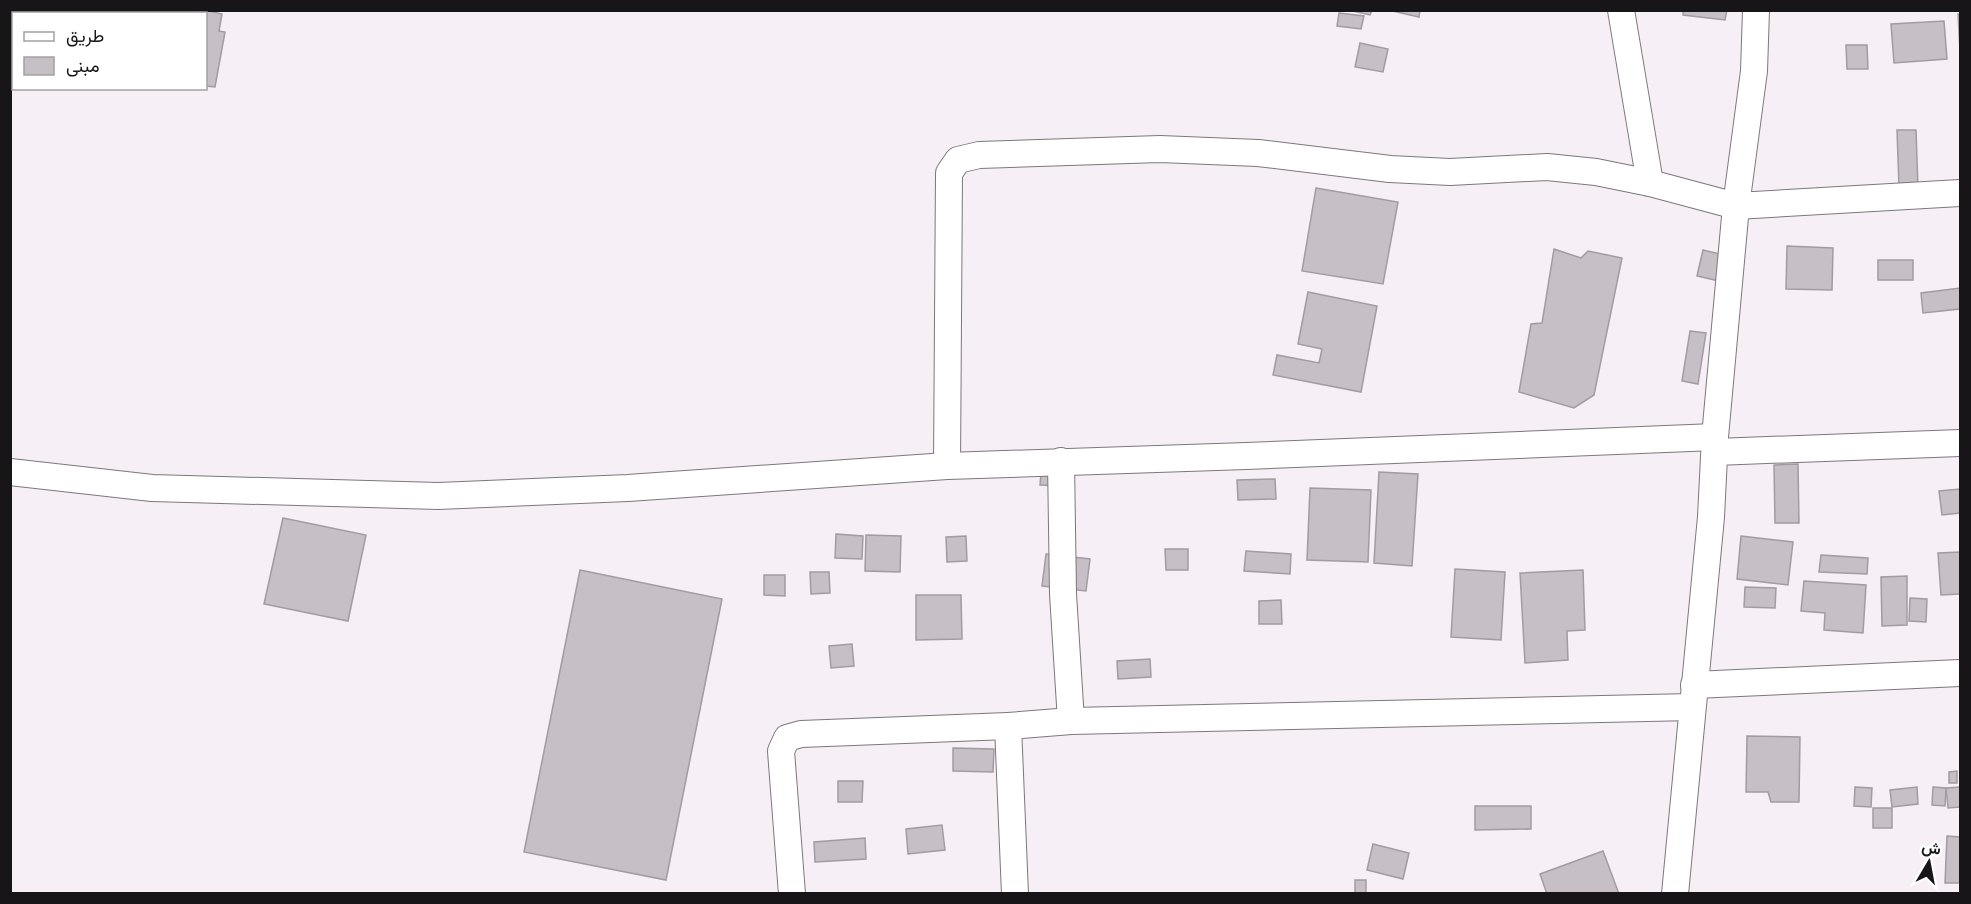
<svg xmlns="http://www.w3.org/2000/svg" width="1971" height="904" viewBox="0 0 1971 904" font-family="Helvetica,Vazirmatn,sans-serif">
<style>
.building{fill:#c6bfc5;stroke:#a29ca2;stroke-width:1.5}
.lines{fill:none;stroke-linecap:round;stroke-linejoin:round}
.street-casing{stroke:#7d777d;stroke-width:28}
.street{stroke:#fff;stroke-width:26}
</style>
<rect width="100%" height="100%" fill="#f7eff6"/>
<g class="building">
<polygon points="170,10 205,10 222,14 219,31 225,32 215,87 206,86 206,14 169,14"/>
<polygon points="1348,10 1372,10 1370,15"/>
<polygon points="1388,10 1420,10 1419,17"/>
<polygon points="1683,10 1727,10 1725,20 1683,15"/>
<polygon points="1339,13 1364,16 1361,29 1337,26"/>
<polygon points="1958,14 1960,14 1960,50"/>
<polygon points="1944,21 1947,59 1894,63 1891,24"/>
<polygon points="1360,43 1388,49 1383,72 1355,67"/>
<polygon points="1846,45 1867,45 1868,69 1847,69"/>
<polygon points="1897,130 1916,130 1918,188 1899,188"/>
<polygon points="1316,188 1398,202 1383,284 1302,271"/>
<polygon points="1787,246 1833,248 1832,290 1786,289"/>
<polygon points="1554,249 1581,258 1588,251 1622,258 1594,395 1574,408 1519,392 1531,324 1542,323"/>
<polygon points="1703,250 1724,255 1719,281 1697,276"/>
<rect x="1878" y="260" width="35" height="20"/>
<polygon points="1960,288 1960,309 1923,313 1921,293"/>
<polygon points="1308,292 1377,306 1361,392 1273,375 1277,355 1319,363 1322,349 1298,344"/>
<polygon points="1690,331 1706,333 1698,384 1682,381"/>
<polygon points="1042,461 1061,486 1040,485"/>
<polygon points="1798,464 1799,523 1775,523 1774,465"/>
<polygon points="1379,472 1418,474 1412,566 1374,563"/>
<polygon points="1275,479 1276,499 1238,500 1237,480"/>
<polygon points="1310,488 1371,490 1368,562 1307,560"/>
<polygon points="1960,489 1960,513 1942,515 1939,491"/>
<polygon points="283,518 366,535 348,621 264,604"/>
<polygon points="836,534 863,536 862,559 835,558"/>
<polygon points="866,535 901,536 900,572 865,571"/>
<polygon points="966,536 967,561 947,562 946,537"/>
<polygon points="1741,536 1793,542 1788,585 1737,579"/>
<polygon points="1165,549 1188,549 1188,570 1166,570"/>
<polygon points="1246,551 1291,554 1290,574 1244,571"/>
<polygon points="1960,552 1960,594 1941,595 1938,553"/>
<polygon points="1046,554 1090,559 1086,591 1042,586"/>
<polygon points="1821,555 1868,558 1867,574 1819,572"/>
<polygon points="1455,569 1505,572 1501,640 1451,637"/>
<polygon points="580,570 722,599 666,880 524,852"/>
<polygon points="1583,570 1585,630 1567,631 1568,660 1525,663 1520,573"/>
<polygon points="810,572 829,572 830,593 811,594"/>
<polygon points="764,575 785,575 785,596 764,595"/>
<polygon points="1907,576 1907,625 1882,626 1881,577"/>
<polygon points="1804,581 1866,585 1863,633 1824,630 1825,613 1801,611"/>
<polygon points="1745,587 1776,588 1775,608 1744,607"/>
<polygon points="916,595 961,595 962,639 916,640"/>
<polygon points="1910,598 1927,599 1926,622 1909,621"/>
<polygon points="1281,600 1282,624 1259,624 1259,601"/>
<polygon points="852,644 854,666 831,668 829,646"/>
<polygon points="1150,659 1151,677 1118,679 1117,661"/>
<polygon points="1747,736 1800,737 1799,802 1771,802 1768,792 1746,792"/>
<polygon points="953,748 994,749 993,772 953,771"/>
<polygon points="1957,771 1957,783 1949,783 1949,772"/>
<polygon points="838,781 863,781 862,802 838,802"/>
<polygon points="1855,787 1872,788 1871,807 1854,806"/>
<polygon points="1917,787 1918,804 1892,807 1890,790"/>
<polygon points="1933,787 1946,788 1945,806 1932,805"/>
<polygon points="1960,787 1960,807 1948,808 1946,788"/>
<polygon points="1475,806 1531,806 1531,829 1475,830"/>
<rect x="1873" y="808" width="19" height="20"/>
<polygon points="942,825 945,850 908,854 906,829"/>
<polygon points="1947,836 1960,837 1960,883 1945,883"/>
<polygon points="865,838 866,859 815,862 814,842"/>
<polygon points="1373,844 1409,853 1403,879 1367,870"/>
<polygon points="1603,851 1619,894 1547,894 1540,874"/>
<rect x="1355" y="880" width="11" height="14"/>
</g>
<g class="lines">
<defs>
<g id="street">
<polyline points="1621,10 1650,183"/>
<polyline points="1715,452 1960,443"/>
<polyline points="1061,461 1063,594 1071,721"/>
<polyline points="947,466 949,173 958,160 979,155 1160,149 1258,153 1390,169 1450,172 1547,167 1596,172 1650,183 1736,206 1960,193"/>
<polyline points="10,472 152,488 438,496 628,488 947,466 1246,456 1715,437"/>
<polyline points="1694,685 1960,673"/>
<polyline points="1008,726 1015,894"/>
<polyline points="792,894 781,751 787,738 801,734 1008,726 1071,721 1692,707"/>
<polyline points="1675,894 1711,517 1715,437 1736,206 1754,71 1756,10"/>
</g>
</defs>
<use href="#street" class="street-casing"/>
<use href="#street" class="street"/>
</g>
<rect width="1971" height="904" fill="none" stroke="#181518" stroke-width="24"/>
<rect x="12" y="12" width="195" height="78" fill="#ffffff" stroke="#a3a1a3" stroke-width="1.5"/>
<rect x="24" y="32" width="30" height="9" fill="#ffffff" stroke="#a3a1a3" stroke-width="1.5"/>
<text x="66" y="42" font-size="18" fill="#181518">طريق</text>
<rect x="24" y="57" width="30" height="18" fill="#c6bfc5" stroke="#a3a1a3" stroke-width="1.5"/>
<text x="66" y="72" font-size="18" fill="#181518">مبنى</text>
<g transform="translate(1929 862) rotate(10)" stroke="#ffffff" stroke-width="4.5" paint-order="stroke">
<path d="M0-4.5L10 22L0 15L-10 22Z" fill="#181518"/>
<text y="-9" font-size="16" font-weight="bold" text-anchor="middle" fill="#181518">ش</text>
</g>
</svg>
